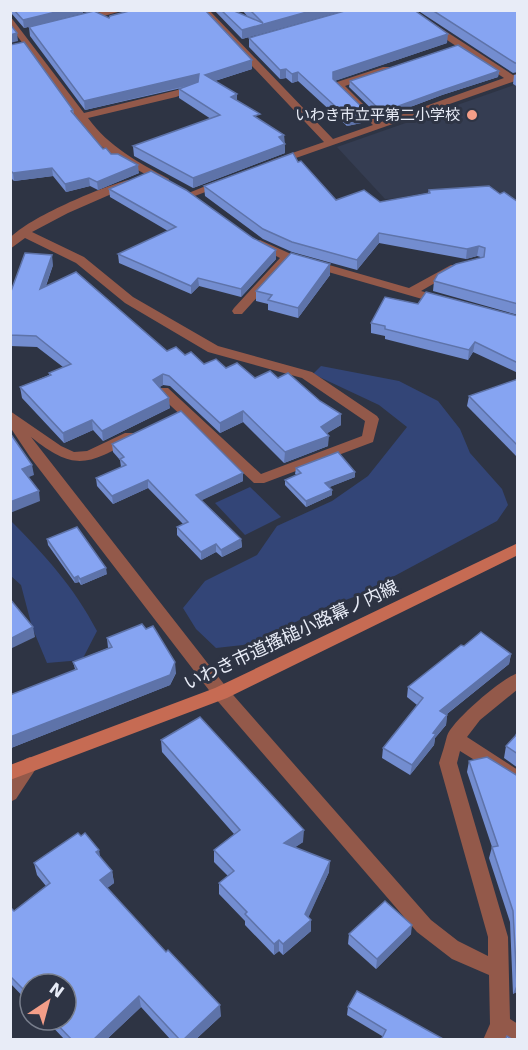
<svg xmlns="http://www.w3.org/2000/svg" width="528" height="1050" viewBox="0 0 528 1050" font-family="'DejaVu Sans','Noto Sans JP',sans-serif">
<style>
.built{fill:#353d52}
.green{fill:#334577}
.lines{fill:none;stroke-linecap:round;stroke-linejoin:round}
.street{fill:#93594a;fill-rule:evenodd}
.secondary{fill:#c66b53;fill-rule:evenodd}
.wall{fill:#738dd0}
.shaded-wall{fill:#5e73a9}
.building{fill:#86a4f2;stroke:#5e73a9;stroke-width:1.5}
.poi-dot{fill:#f49e88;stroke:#2e3444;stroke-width:2}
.labels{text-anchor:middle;stroke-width:6;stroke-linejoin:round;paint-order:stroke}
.far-poi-label{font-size:15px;fill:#e8ecf7;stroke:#2e3444;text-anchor:end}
.street-label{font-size:18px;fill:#e8ecf7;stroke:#2e3444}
</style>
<rect width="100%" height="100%" fill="#2e3444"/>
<polygon class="built" points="517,84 517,203 506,194 385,199 337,147"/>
<g class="green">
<polygon points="321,366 399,381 438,401 460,429 470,453 502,489 508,505 497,521 359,595 316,611 268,637 243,645 216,648 196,629 183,608 205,581 257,555 277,526 332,501 368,476 407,427 379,405 313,374"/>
<polygon points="250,487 281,517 245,535 215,503"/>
<path d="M10,520C45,555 74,587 97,631L82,660L47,663L32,627L21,585L11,576Z"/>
</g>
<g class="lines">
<g class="street">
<polygon points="107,10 125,10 83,22 78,19"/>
<polygon points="199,10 209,10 333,139 373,125 334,87 334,83 383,67 389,67 389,71 345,86 381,122 504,78 402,10 413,10 513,75 518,74 518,80 276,165 271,162 272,160 324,142"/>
<path d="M10,16L84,113L198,85V89L176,97L88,118C109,147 138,162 169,179V183H161L118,159L92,139L10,26Z"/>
<polygon points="223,179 229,182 227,184 192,197 186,194"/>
<path d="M128,180L132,181V185L68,213L32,232L84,257L133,297L218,346L312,372L377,416L379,419L373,442L264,483H254L158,394L156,391L158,388H168L261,474L362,436L365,421L302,378L208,352L125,303L76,263L25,238L10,249V238C30,217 99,188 128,180Z"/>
<polygon points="260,240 291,254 409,288 451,265 459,265 461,268 421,291 447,298 449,301 443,305 290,261 242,314 234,314 232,311 234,308 280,258 256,246 256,242"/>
<path d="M10,411L61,446L74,452L87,451L125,433H135L137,436L135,439C88,464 76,473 31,437L227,688L431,920L458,941L488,956V937L439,763C442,754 445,744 447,736C452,721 502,678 518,673V689L480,720L467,737L518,770V787L460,751L457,763L508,937L510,1019L518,1024V1040H483L490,1024L489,975L452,959L417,932L215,698L30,457L10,427Z"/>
<path d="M30,757L36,759L39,764L16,799L10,802C10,785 11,763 30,757Z"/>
</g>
<polygon class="secondary" points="518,543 518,555 227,698 10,780 10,765 215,688"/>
</g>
<g class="wall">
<polygon points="10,10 83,10 83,13 24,28 12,14 10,14"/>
<polygon points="214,10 232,10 248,17 242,10 346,10 242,39"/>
<polygon points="417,10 518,10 518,72 513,73"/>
<polygon points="109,18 252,60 252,69 215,81 237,94 237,101 260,120 284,135 285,153 193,188 134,156 133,146 211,119 179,98 179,89 186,87 85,110 30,36 29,27"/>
<polygon points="249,38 447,43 334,81 366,122 347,126 298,81 292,83 286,78 280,79 249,47"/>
<polygon points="10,45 73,110 74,114 103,149 139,173 98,190 90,186 66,192 53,176 14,181 10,177"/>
<polygon points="499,71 498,77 442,95 381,118 349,87 350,81"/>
<polygon points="518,74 518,87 513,84 514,75"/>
<polygon points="298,162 336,200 380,202 428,193 429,190 500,194 518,202 518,315 433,291 434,281 484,258 477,256 466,259 379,243 357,270 292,252 263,239 205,196 204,186"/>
<polygon points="109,189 253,238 276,250 276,259 241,297 199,286 191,294 119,263 118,254 168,231 110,197"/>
<polygon points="330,264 330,275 298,318 268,310 268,304 256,301 256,291"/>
<polygon points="53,265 46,286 167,351 185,355 204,364 226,368 255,378 278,378 320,401 341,414 341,425 327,433 328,446 284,463 243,422 220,433 170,386 163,385 159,387 170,408 103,441 93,430 64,443 22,398 20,387 49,375 49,373 63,367 37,347 10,346 10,294"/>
<polygon points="418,304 518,316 518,373 473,352 468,360 385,339 385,336 371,333 371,323"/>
<polygon points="518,379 518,458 467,406 469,396"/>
<polygon points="112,444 243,481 201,500 241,539 242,547 222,557 216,552 201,560 177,535 177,527 183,524 148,488 113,504 97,486 96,478 121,467 120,460 113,452"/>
<polygon points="296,468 355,472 355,477 329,487 332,495 306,507 285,485 285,480 297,475 295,474"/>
<polygon points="47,539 107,574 81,585 79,582 75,583 48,545"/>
<polygon points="146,629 176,673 170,685 11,748 75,669 73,662 108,648 107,638"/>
<polygon points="464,646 511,654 509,664 447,714 446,725 435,738 434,745 410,775 382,758 383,748 417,705 407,697 408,687"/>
<polygon points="518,725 518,768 504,758 506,746 515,737"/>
<polygon points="161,740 303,842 295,847 329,872 308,917 311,931 283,955 279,951 274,955 245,925 245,921 219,894 219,883 228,876 214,862 214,850 234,834 162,752"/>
<polygon points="469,761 518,776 518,991 513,994 510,922 489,858 492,847 467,772"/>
<polygon points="101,859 112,871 114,883 107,888 221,1016 195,1040 171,1040 141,1007 106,1040 65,1040 46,1020 66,1020 30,984 30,1004 10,983 10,907 14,911 46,886 37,875 34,863"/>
<polygon points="349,934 411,934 376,969 348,944"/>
<polygon points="348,1007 445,1040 382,1036 347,1015"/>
</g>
<g class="shaded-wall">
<polygon points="64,10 83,10 83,13 24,28 23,20"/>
<polygon points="314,10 346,10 242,39 242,30"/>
<polygon points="17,33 18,41 10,43 10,35"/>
<polygon points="448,34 447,43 332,82 333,72"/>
<polygon points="252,60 252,69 205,84 205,75"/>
<polygon points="286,69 286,78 280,79 280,70"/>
<polygon points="499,71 498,77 442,95 381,118 382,112 443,90"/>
<polygon points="298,72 298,81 292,83 292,74"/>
<polygon points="199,74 199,83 85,110 84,101"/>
<polygon points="237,94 237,104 231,97"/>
<polygon points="367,112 366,122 347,126 347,117"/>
<polygon points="284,135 285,153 193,188 193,178"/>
<polygon points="138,165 139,173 98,190 97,182"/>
<polygon points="52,168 53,176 14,181 13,173"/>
<polygon points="89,178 90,186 66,192 65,184"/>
<polygon points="379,233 379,243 357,270 357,260"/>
<polygon points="479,246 477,256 466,259 467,249"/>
<polygon points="276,250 276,259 241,297 241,289"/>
<polygon points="52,255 53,265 41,299 40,289"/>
<polygon points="330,264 330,275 298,318 298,308"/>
<polygon points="198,278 199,286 191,294 191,286"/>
<polygon points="475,342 473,352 468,360 469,350"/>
<polygon points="163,374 163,385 154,391 153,380"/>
<polygon points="169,398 170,408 103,441 102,431"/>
<polygon points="243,411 243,422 220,433 220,423"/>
<polygon points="341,414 341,425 321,437 321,427"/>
<polygon points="92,420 93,430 64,443 63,433"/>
<polygon points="329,436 328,446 284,463 285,452"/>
<polygon points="32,465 34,475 24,479 22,469"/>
<polygon points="355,472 355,477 325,489 325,483"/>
<polygon points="243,473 243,481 196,503 196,495"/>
<polygon points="148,480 148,488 113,504 112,496"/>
<polygon points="332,490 332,495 306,507 306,501"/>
<polygon points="39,491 40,501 10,513 10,502"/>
<polygon points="241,539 242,547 222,557 221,550"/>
<polygon points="216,544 216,552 201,560 201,552"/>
<polygon points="106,568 107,574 81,585 80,579"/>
<polygon points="78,576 79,582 75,583 74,578"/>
<polygon points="33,627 35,637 10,649 10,639"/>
<polygon points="511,654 509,664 438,721 440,711"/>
<polygon points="175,662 176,673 170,685 11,748 10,737"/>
<polygon points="447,715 446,725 435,738 434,745 410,775 412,765 433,733"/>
<polygon points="304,830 303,842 284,855 284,843"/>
<polygon points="99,850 101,861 96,852"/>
<polygon points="330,861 329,872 305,925 305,914"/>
<polygon points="112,871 114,883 102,892 100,880"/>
<polygon points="311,920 311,931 283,955 283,944"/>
<polygon points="412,925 411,934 376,969 377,959"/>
<polygon points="279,940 279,951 274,955 274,944"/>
<polygon points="518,983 518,991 513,994 517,984"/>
<polygon points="139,996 141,1007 106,1040 93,1040"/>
<polygon points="220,1005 221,1016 195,1040 183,1040"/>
</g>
<g class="building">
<polygon points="14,10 64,10 23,20"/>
<polygon points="133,10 205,10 252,60 205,75 237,94 231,97 260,114 254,116 284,135 279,137 285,144 193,178 133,146 220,115 179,89 198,82 199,74 84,101 29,27 94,11 109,18 110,16"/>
<polygon points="221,10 232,10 263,23 250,10 314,10 242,30"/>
<polygon points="348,10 414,10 448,34 333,72 333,79 367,112 347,117 298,72 292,74 286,69 280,70 249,38"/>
<polygon points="432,10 518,10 518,63 515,63"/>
<polygon points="10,24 17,33 10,35"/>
<polygon points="24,42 73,110 71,111 103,149 106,148 111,154 118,154 138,165 97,182 89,178 65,184 52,168 13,173 10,170 10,45"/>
<polygon points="458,45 499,71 443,90 382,112 350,81"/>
<polygon points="293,153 298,162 301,161 336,200 364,190 380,202 430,193 429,190 489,186 500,194 504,192 518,202 518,304 434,281 438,274 456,264 484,257 485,248 479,246 467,249 379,233 357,260 292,242 263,229 204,186"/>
<polygon points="151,171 186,190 253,238 276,250 241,289 198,278 191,286 118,254 176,227 109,189"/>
<polygon points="25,253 52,255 40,289 76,272 167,351 176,347 185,355 191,352 204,364 216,359 226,368 237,363 255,378 270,371 278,378 288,373 320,401 341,414 321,427 329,436 285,452 243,411 220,423 169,376 163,374 153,380 169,398 102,431 92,420 63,433 20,387 51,375 49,373 71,364 36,336 10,335 10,294"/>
<polygon points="291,253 330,264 298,308 268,300 272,295 256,291"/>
<polygon points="426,292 518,316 518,363 475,342 469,350 385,329 385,326 371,323 385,297 418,304"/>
<polygon points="518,379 518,446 469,396"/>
<polygon points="181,411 243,473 196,495 241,539 221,550 216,544 201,552 177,527 188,522 148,480 112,496 96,478 126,465 120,459 124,457 112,444"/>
<polygon points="10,433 32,465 22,469 39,491 10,502"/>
<polygon points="338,452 355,472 325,483 332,490 306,501 285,480 301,473 296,468"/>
<polygon points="77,527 106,568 80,579 78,576 74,578 47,539"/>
<polygon points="10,599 33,627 10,639"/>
<polygon points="142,624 146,629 153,626 175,662 170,675 10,737 10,695 77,669 73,662 112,647 107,638"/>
<polygon points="481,632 511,654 440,711 447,715 433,733 436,734 412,765 383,748 423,698 408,687 461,645 464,646"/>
<polygon points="200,717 304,830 284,843 330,861 305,914 311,920 283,944 279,940 274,944 245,914 247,912 219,883 234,871 214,850 240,830 161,740"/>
<polygon points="518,733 518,754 506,746"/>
<polygon points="487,757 518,776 518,983 517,984 513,911 492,847 498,846 469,761"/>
<polygon points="78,833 81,836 85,833 99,850 96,852 112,871 100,880 166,952 168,950 220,1005 183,1040 180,1040 139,996 93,1040 72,1040 53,1020 66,1020 66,984 30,984 30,996 10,976 10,907 14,911 50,883 34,863"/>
<polygon points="385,901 412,925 377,959 349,934"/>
<polygon points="357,991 445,1040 381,1040 386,1030 348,1007"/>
<polygon points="507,1036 513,1040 505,1040"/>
</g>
<circle class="poi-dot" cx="472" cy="115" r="6"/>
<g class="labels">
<g class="far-poi-label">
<text x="460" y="120">いわき市立平第二小学校</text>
</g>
<g class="street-label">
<text transform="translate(291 635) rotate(-25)" y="6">いわき市道搔槌小路幕ノ内線</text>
</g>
</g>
<rect width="528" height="1050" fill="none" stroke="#e8ecf7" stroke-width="24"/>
<g transform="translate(48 1002) rotate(36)"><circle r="28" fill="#2e3444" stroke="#787e8c" stroke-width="1.5"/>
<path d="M0-4.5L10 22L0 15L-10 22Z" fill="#f49e88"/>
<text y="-9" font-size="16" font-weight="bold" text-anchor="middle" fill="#e8ecf7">N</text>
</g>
</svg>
